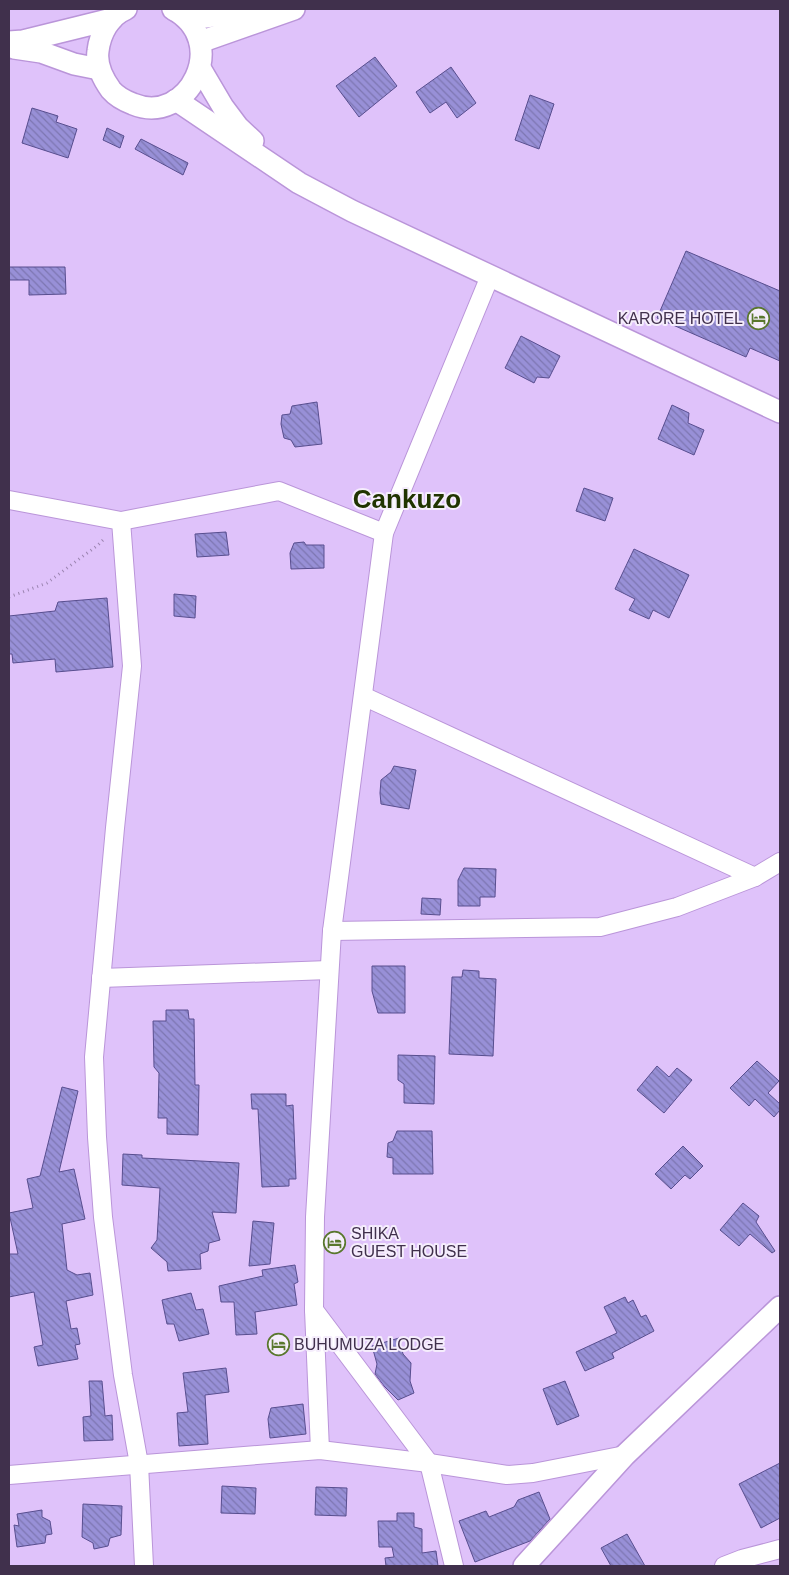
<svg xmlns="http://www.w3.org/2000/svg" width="789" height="1575" viewBox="0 0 789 1575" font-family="Arial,sans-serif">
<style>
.building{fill:url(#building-back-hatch);stroke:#584e8f}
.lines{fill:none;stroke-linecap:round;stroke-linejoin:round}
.minor-casing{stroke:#ba95d9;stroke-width:20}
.major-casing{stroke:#ba95d9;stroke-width:24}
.path{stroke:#9c85b1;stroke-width:3;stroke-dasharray:1 4;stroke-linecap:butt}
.minor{stroke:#fff;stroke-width:18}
.major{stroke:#fff;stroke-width:21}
.labels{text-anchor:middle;stroke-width:4;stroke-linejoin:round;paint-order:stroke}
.poi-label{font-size:16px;fill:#40304c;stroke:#f5edfc;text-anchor:start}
.town-label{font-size:26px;font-weight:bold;fill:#203400;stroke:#f5edfc}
</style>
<defs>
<pattern id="building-back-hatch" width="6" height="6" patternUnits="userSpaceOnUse" patternTransform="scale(1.25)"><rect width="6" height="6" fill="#9890d7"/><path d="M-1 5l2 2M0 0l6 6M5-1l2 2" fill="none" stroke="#7d76b1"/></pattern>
</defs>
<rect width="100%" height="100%" fill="#dfc2fa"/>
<g class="building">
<polygon points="375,57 397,86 359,117 336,86"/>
<polygon points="451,67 476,103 457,118 446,102 430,113 416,92"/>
<polygon points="530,95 554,104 539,149 515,140"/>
<polygon points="32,108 58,116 56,122 77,129 68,158 22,143"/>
<polygon points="107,128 124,136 120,148 103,140"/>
<polygon points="141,139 188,163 183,175 135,149"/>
<polygon points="686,251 780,291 780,361 750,348 746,357 657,318"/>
<polygon points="9,267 65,267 66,294 29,295 29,280 9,280"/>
<polygon points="521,336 560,356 549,378 537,377 534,383 505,368"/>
<polygon points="317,402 322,444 295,447 291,440 284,438 281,424 282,415 290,414 292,406"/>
<polygon points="672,405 689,413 688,423 704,430 694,455 658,439"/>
<polygon points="584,488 613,498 605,521 576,511"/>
<polygon points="226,532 229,555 197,557 195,534"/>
<polygon points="304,542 306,545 324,545 324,568 291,569 290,553 294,543"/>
<polygon points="634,549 689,575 669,618 653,610 649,619 629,610 635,599 615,589"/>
<polygon points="174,594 196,596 195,618 174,616"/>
<polygon points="107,598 113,667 56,672 55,659 13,663 12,654 9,654 9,616 55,611 58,602"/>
<polygon points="394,766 416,770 409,809 381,804 380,793 381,780 391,772"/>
<polygon points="464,868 496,869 495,897 480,897 480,906 458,906 458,880"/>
<polygon points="422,898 441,899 440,915 421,914"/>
<polygon points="372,966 405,966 405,1013 378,1013 372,991"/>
<polygon points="463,970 479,971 479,978 496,979 493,1056 449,1054 452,977 462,977"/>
<polygon points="166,1010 188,1010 189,1019 194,1019 195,1085 199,1085 198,1135 167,1134 167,1118 158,1118 159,1073 154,1067 153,1021 166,1021"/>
<polygon points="398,1055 435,1056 434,1104 404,1103 404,1084 398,1080"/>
<polygon points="757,1061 779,1081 768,1093 780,1104 780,1110 774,1117 755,1099 749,1106 730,1088"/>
<polygon points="657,1066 669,1077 677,1068 692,1080 664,1113 637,1090"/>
<polygon points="62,1087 78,1091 59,1172 74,1169 85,1219 62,1224 67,1270 77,1275 90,1273 93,1295 66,1301 71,1329 77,1328 80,1344 75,1345 78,1359 38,1366 34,1347 43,1345 34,1292 9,1297 9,1254 18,1254 9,1213 33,1208 27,1179 40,1176"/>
<polygon points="251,1094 286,1094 286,1106 293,1105 296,1179 289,1179 289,1186 262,1187 258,1109 252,1109"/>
<polygon points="397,1131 432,1131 433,1174 393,1174 393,1158 387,1157 388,1143 393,1141"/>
<polygon points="683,1146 703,1166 690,1179 685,1175 671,1189 655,1174"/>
<polygon points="123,1154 142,1155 142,1158 239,1163 236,1213 212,1212 220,1240 209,1243 208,1251 200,1254 201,1269 168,1271 167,1262 151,1248 157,1240 160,1188 122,1185"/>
<polygon points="743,1203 759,1216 756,1222 775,1251 772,1253 750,1234 739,1246 720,1230"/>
<polygon points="253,1221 274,1223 270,1264 249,1266"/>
<polygon points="295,1265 298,1282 294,1284 297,1305 255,1312 257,1334 236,1335 234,1302 221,1302 219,1286 263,1276 262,1270"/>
<polygon points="191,1293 196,1310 203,1309 209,1334 179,1341 174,1324 167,1324 162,1300"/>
<polygon points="625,1297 628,1303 633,1300 641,1317 646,1315 654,1331 612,1353 614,1358 585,1371 576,1352 617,1333 604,1307"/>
<polygon points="399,1338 403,1354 411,1363 410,1381 414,1393 398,1400 384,1386 375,1374 377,1364 372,1346"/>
<polygon points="226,1368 229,1392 205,1395 208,1444 179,1446 177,1413 188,1412 183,1373"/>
<polygon points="89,1381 102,1381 105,1416 112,1415 113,1440 84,1441 83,1417 91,1416"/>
<polygon points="565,1381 579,1416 557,1425 543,1389"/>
<polygon points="303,1404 306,1434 270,1438 268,1419 271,1408"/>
<polygon points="780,1463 780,1518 761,1528 739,1484"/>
<polygon points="222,1486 256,1488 255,1514 221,1513"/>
<polygon points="316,1487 347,1488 346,1516 315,1515"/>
<polygon points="539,1492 550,1519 530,1541 475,1562 459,1521 486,1511 489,1517 514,1507 518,1500"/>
<polygon points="83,1504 122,1506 121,1535 110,1538 108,1546 94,1549 93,1543 82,1537"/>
<polygon points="42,1510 42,1517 50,1521 52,1534 46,1535 45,1543 17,1547 14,1525 19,1526 17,1514"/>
<polygon points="397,1513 414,1513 414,1527 422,1529 422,1553 436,1551 438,1566 386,1566 385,1558 394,1557 392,1547 379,1547 378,1521 397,1521"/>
<polygon points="627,1534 645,1566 611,1566 601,1548"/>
</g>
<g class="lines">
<defs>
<g id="minor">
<polyline points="9,500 121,521 132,666 115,828 94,1057 97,1137 103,1217 123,1375 139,1464 144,1566"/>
<polyline points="121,521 279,491 384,533"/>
<polyline points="363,696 755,877"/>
<polyline points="332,931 600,927 677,907 755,877 780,862"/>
<polyline points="101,978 329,970"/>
<polyline points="314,1310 320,1450"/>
<polyline points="9,1475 320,1450 429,1463 507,1475 533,1473 625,1455"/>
<polyline points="454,1566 429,1463 314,1310 315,1217 332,931 384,533 490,276"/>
<polyline points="724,1566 742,1559 780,1549"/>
</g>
<g id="major">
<path d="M126,9C109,16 100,34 98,51C96,65 103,79 111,90C117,97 125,101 133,104C188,127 232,41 173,9"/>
<polyline points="175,10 207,17 256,9"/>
<polyline points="9,42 23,41 112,19"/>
<polyline points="200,42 294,9"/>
<polyline points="14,48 41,52 74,64 99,69"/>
<polyline points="200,68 223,107 238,127 253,141"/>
<polyline points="176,100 299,183 352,211 780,412"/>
<polyline points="524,1566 625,1455 780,1307"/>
</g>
</defs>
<use href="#minor" class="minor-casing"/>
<use href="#major" class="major-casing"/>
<polyline class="path" points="9,597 47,583 98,545 105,538"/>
<use href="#minor" class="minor"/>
<use href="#major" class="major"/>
</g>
<defs>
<symbol id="hotel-ring" viewBox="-11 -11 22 22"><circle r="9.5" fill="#f5edfc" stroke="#59772d" stroke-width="1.5"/><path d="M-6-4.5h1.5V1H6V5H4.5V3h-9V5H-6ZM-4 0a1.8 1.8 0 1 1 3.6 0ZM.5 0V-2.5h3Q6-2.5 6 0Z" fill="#59772d"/></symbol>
</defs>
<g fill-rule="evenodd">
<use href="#hotel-ring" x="746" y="306" width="25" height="25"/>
<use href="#hotel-ring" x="322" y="1230" width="25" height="25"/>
<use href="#hotel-ring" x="266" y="1332" width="25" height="25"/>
</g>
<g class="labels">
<g class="poi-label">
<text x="743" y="324" text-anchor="end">KARORE HOTEL</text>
<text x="351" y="1239">SHIKA<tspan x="351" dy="18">GUEST HOUSE</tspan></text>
<text x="294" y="1350">BUHUMUZA LODGE</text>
</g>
<g class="town-label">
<text x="407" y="508">Cankuzo</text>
</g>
</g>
<rect width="789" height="1575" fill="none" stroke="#40304c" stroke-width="20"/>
</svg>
